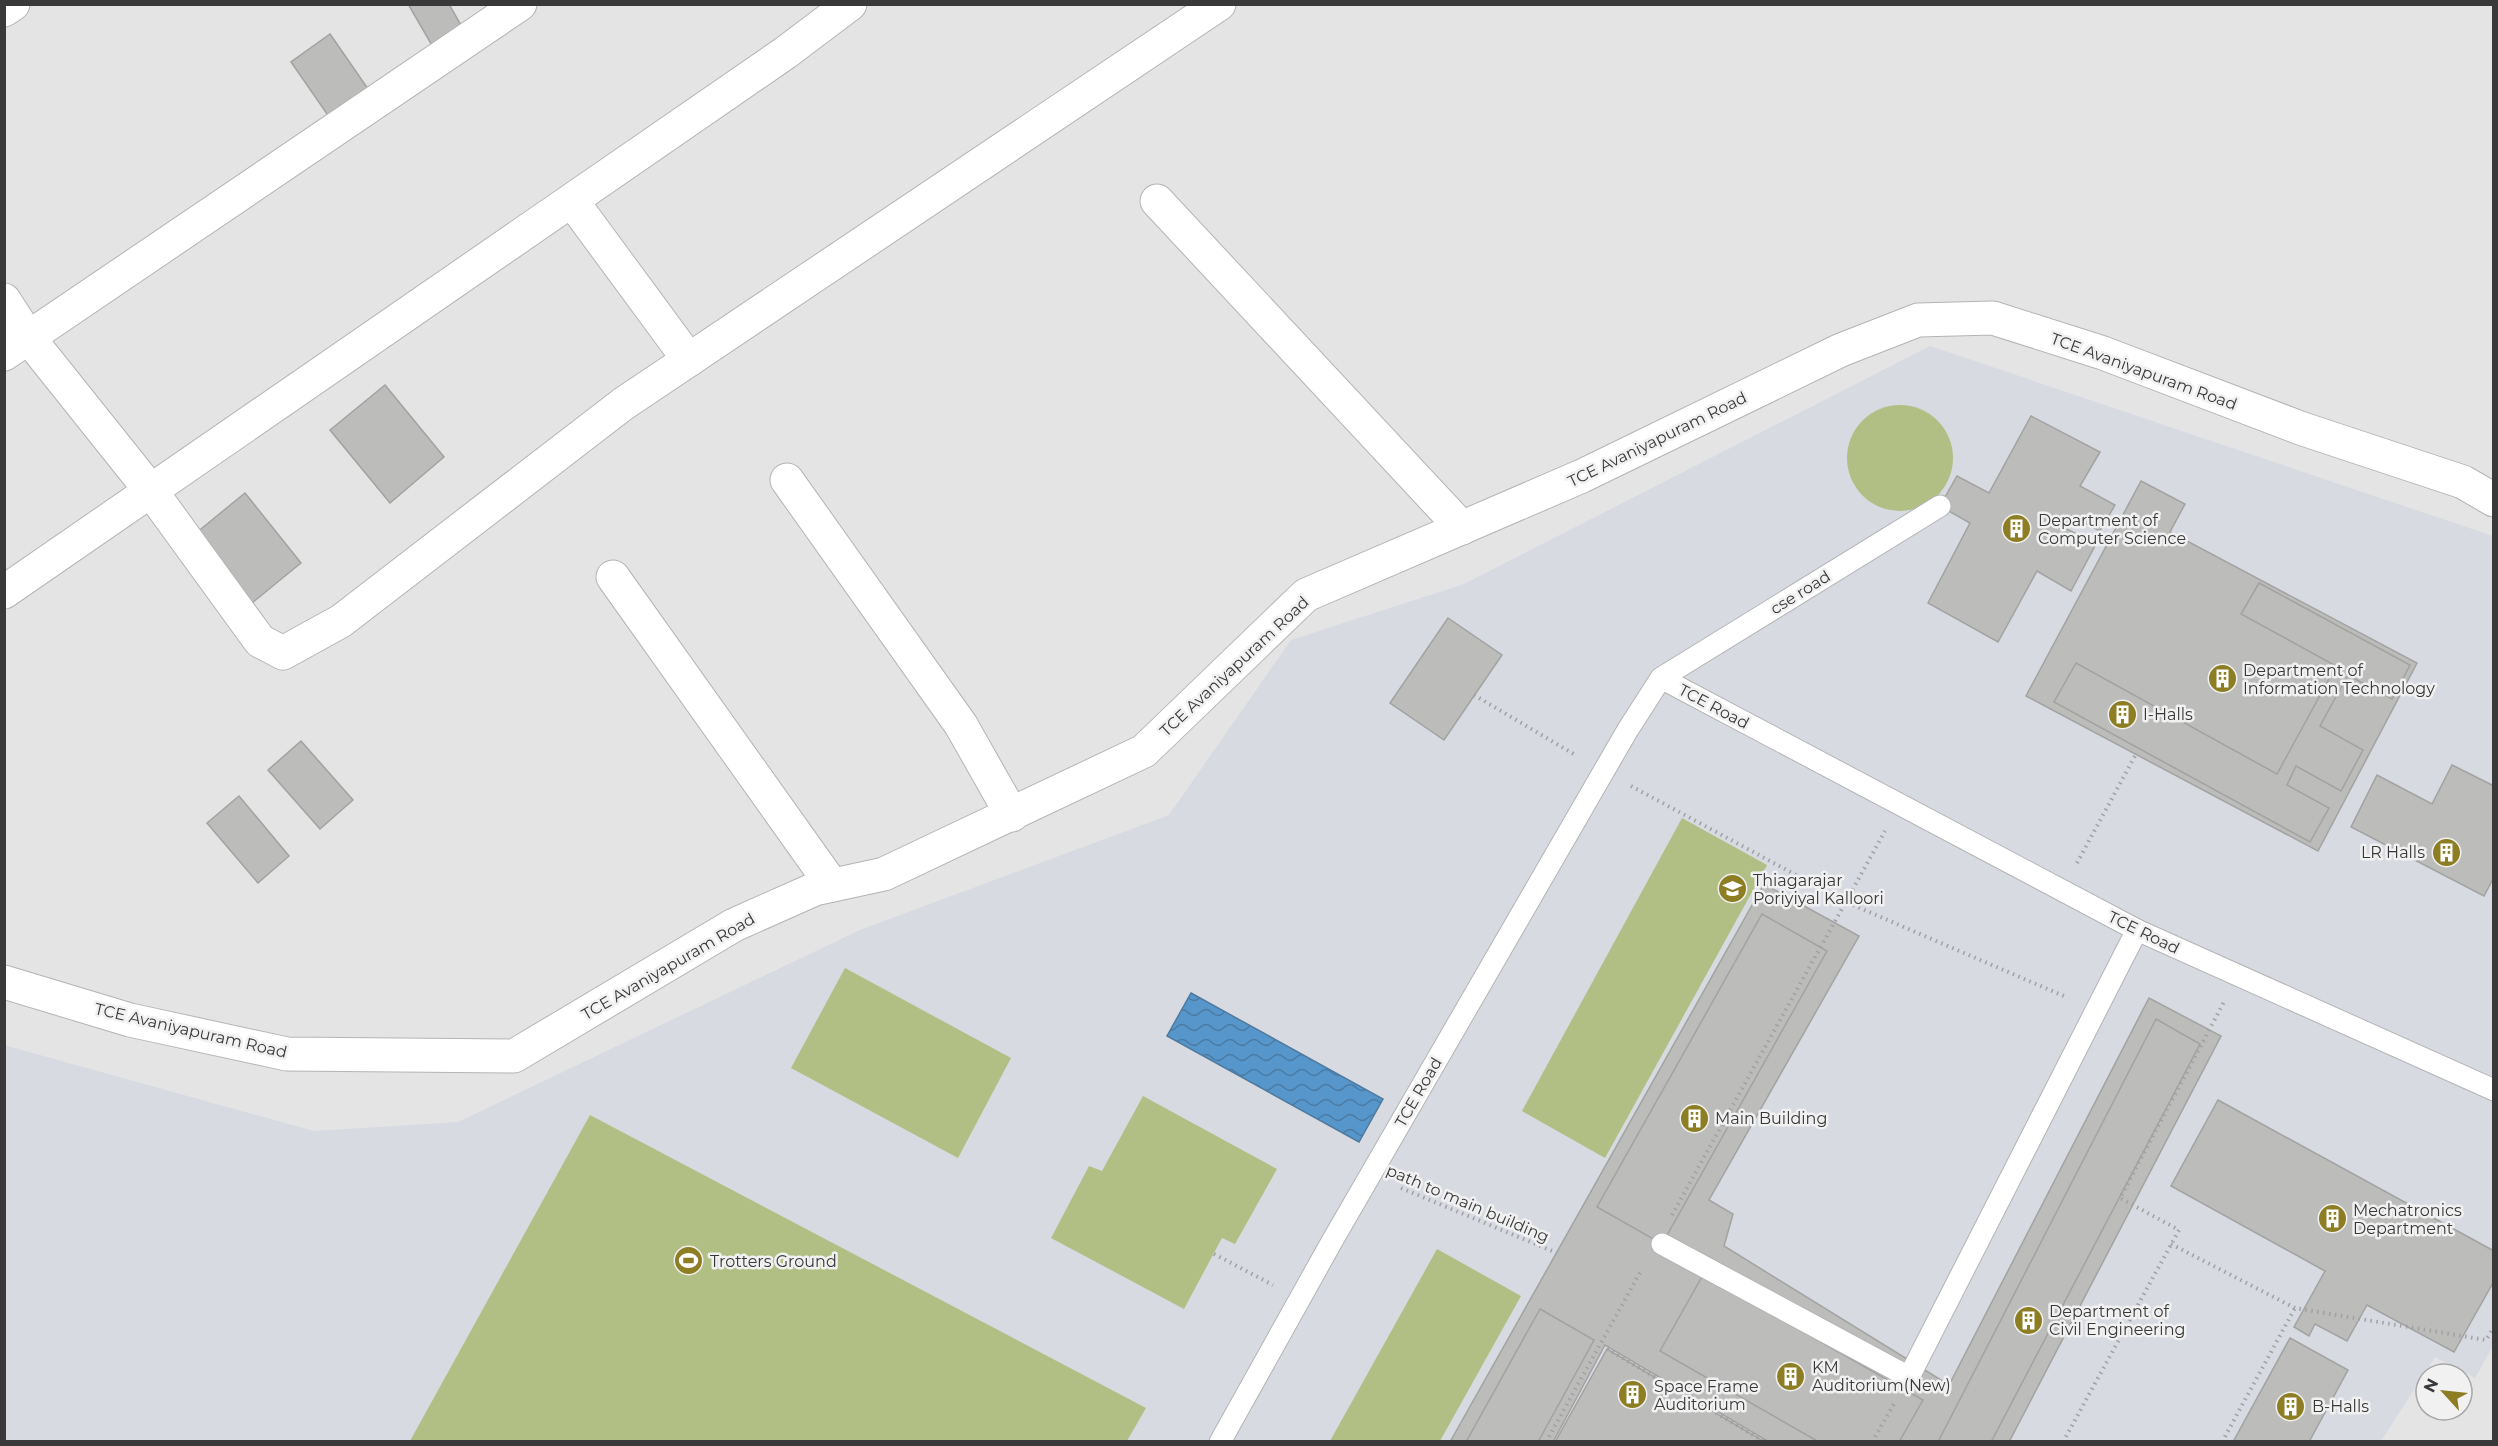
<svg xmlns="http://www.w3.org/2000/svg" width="2498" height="1446" viewBox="0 0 2498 1446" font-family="Montserrat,sans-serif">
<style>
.built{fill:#d8dae2}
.grass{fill:#b1bf85}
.water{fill:url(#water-waves);stroke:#4e7a9e;stroke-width:1.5}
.building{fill:#bcbcbb;stroke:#a2a2a1;stroke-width:1.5}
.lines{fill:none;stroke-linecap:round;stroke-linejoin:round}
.service-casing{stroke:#b4b4b5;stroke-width:23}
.minor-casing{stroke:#b4b4b5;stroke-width:35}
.tertiary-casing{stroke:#b4b4b5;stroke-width:35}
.path{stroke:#a1a1a2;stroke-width:4;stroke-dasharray:1.5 4.5;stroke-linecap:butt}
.service{stroke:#fff;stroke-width:21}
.minor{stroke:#fff;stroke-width:33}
.tertiary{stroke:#fff;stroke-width:33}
.labels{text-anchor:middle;stroke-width:5;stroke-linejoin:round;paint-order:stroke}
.street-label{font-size:16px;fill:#393939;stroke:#f1f1f2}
.poi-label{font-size:16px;fill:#393939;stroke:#f1f1f2;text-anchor:start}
</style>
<defs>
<pattern id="water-waves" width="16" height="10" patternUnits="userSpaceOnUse" patternTransform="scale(1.5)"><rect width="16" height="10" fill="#5796ca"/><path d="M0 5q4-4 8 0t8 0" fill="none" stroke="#497ba5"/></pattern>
</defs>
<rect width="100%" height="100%" fill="#e4e4e5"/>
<polygon class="built" points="1930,346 2493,536 2493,1346 2475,1378 2435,1357 2381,1441 5,1441 4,1045 314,1131 458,1122 860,930 1169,815 1291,640 1464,584"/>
<g class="grass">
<circle cx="1900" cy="458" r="53"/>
<polygon points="1682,818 1767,865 1605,1158 1522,1111"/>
<polygon points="845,968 1011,1058 958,1158 791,1068"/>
<polygon points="1143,1096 1277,1169 1235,1244 1222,1238 1184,1309 1051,1238 1089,1166 1102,1171"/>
<polygon points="590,1115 1146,1408 1127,1441 410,1441"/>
<polygon points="1437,1249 1521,1296 1440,1441 1330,1441"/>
</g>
<polygon class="water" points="1191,993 1383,1099 1359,1142 1167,1036"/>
<g class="building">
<polygon points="408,4 449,4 467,36 437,54"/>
<polygon points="330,34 373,96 334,124 291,62"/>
<polygon points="385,385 444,457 390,503 330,430"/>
<polygon points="2031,416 2100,452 2080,486 2115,505 2100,531 2071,516 2065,528 2096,544 2071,591 2037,571 1998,642 1928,603 1970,523 1940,506 1957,476 1989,493"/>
<polygon points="2141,481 2185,504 2170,532 2417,663 2318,851 2026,696"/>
<polygon points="245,493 301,563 252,603 196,533"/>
<polygon points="2259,583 2410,665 2392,699 2348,675 2320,726 2363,750 2341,791 2296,766 2287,785 2329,808 2310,842 2054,702 2076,663 2277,774 2336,666 2241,614"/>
<polygon points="1448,618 1502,655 1444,740 1390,703"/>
<polygon points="301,741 353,800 320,829 268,770"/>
<polygon points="2452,765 2494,786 2494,877 2484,896 2351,827 2377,775 2432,804"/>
<polygon points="239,796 289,856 258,883 207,823"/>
<polygon points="1764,884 1859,936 1709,1200 1733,1214 1724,1246 1949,1385 2149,998 2221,1036 2009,1442 1769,1442 1605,1345 1553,1442 1450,1442"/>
<polygon points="1762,914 1827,951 1662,1244 1597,1207"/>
<polygon points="2156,1019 2200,1044 1991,1442 1938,1442"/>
<polygon points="2218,1100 2494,1251 2494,1281 2454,1352 2367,1305 2347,1341 2315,1324 2309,1336 2294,1327 2325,1271 2171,1186"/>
<polygon points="1703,1275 1923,1400 1899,1442 1819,1442 1660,1351"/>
<polygon points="1540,1309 1594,1340 1538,1442 1466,1442"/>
<polygon points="2290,1338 2348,1370 2309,1442 2233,1442"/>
<polygon points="1607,1349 1765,1442 1555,1442"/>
</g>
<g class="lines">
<defs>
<g id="service">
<polyline points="1661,678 1940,506"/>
<polyline points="1662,1244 1909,1377 2137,930"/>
<polyline points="1220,1442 1331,1243 1627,731 1661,678 2137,930 2494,1090"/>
</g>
<g id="minor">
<polyline points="4,10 13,4"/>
<polyline points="572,201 689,360"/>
<polyline points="1157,201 1462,528"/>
<polyline points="4,300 28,337 151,491 260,641 283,653 341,621 623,404 1219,4"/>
<polyline points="4,354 520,4"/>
<polyline points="787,480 961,725 1012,815"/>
<polyline points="613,577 832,885"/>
<polyline points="4,592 785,53 850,4"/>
</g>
<polyline id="tertiary" points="4,982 130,1020 287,1054 514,1056 734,925 815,889 884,874 1144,751 1306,595 1582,476 1841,350 1918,320 1993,318 2103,353 2303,429 2463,482 2494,500"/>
</defs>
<use href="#service" class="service-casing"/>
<use href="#minor" class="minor-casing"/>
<use href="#tertiary" class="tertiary-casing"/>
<g class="path">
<polyline points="1474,695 1577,756"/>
<polyline points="1631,786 1846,902 2066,997"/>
<polyline points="2077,863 2136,754"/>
<polyline points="1401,1188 1557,1253"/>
<polyline points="1672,1215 1885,831"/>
<polyline points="2171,1244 2295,1308 2486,1340 2494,1327"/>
<polyline points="1214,1254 1273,1285"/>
<polyline points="1607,1349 1765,1442"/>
<polyline points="1546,1442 1642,1269"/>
<polyline points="1872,1442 1894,1404"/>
<polyline points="2063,1442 2179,1230 2120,1198 2224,1002"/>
<polyline points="2222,1442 2295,1308"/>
</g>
<use href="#service" class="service"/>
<use href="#minor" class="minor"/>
<use href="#tertiary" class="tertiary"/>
</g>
<defs>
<symbol id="building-disc" viewBox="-11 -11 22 22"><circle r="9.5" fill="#8d7d23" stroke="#f1f1f2"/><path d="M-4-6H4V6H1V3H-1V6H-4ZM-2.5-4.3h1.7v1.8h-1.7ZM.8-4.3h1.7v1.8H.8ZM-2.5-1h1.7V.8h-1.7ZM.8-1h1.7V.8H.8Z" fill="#fff"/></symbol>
<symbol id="university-disc" viewBox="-11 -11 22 22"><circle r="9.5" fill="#8d7d23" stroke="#f1f1f2"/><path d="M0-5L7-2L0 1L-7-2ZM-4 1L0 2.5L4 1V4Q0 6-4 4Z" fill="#fff"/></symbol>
<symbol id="stadium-disc" viewBox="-11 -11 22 22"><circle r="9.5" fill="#8d7d23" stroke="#f1f1f2"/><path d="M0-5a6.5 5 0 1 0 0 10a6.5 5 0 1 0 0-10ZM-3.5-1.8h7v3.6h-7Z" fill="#fff"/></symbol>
</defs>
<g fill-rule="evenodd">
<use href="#building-disc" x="2000" y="512" width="33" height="33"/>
<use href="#building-disc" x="2206" y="662" width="33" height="33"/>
<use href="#building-disc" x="2106" y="698" width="33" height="33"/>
<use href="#building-disc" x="2430" y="836" width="33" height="33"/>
<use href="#university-disc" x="1716" y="872" width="33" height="33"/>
<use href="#building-disc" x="1678" y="1102" width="33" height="33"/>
<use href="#building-disc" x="2316" y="1202" width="33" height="33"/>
<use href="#stadium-disc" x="672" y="1244" width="33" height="33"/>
<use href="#building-disc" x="2012" y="1304" width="33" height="33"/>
<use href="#building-disc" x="1774" y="1360" width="33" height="33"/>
<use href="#building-disc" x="1616" y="1378" width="33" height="33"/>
<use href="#building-disc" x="2274" y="1390" width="33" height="33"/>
</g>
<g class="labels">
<g class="street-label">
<text transform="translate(2144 371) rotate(20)" y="6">TCE Avaniyapuram Road</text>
<text transform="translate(1657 439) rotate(-26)" y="6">TCE Avaniyapuram Road</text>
<text transform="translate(1800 592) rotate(-32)" y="6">cse road</text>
<text transform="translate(1234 666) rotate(-43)" y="6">TCE Avaniyapuram Road</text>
<text transform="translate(1714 706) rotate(28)" y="6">TCE Road</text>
<text transform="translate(2144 932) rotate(26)" y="6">TCE Road</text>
<text transform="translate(668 966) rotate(-30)" y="6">TCE Avaniyapuram Road</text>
<text transform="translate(191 1030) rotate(13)" y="6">TCE Avaniyapuram Road</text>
<text transform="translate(1418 1092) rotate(-60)" y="6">TCE Road</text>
<text transform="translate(1468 1203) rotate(23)" y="6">path to main building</text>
</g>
<g class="poi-label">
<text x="2038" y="526">Department of<tspan x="2038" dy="18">Computer Science</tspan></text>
<text x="2243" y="676">Department of<tspan x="2243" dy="18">Information Technology</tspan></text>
<text x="2143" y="720">I-Halls</text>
<text x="2425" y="858" text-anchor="end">LR Halls</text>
<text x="1753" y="886">Thiagarajar<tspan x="1753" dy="18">Poriyiyal Kalloori</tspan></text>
<text x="1715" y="1124">Main Building</text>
<text x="2353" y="1216">Mechatronics<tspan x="2353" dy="18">Department</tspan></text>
<text x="710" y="1267">Trotters Ground</text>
<text x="2049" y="1317">Department of<tspan x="2049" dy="18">Civil Engineering</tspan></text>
<text x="1812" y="1373">KM<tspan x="1812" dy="18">Auditorium(New)</tspan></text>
<text x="1654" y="1392">Space Frame<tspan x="1654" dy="18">Auditorium</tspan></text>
<text x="2312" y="1412">B-Halls</text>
</g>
</g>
<rect width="2498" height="1446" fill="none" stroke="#393939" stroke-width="12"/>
<g transform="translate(2444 1392) rotate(297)"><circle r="28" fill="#f1f1f2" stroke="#a7a7a8" stroke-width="1.5"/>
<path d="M0-4.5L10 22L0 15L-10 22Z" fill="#8d7d23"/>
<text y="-9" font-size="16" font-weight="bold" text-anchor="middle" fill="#393939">N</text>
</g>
</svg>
